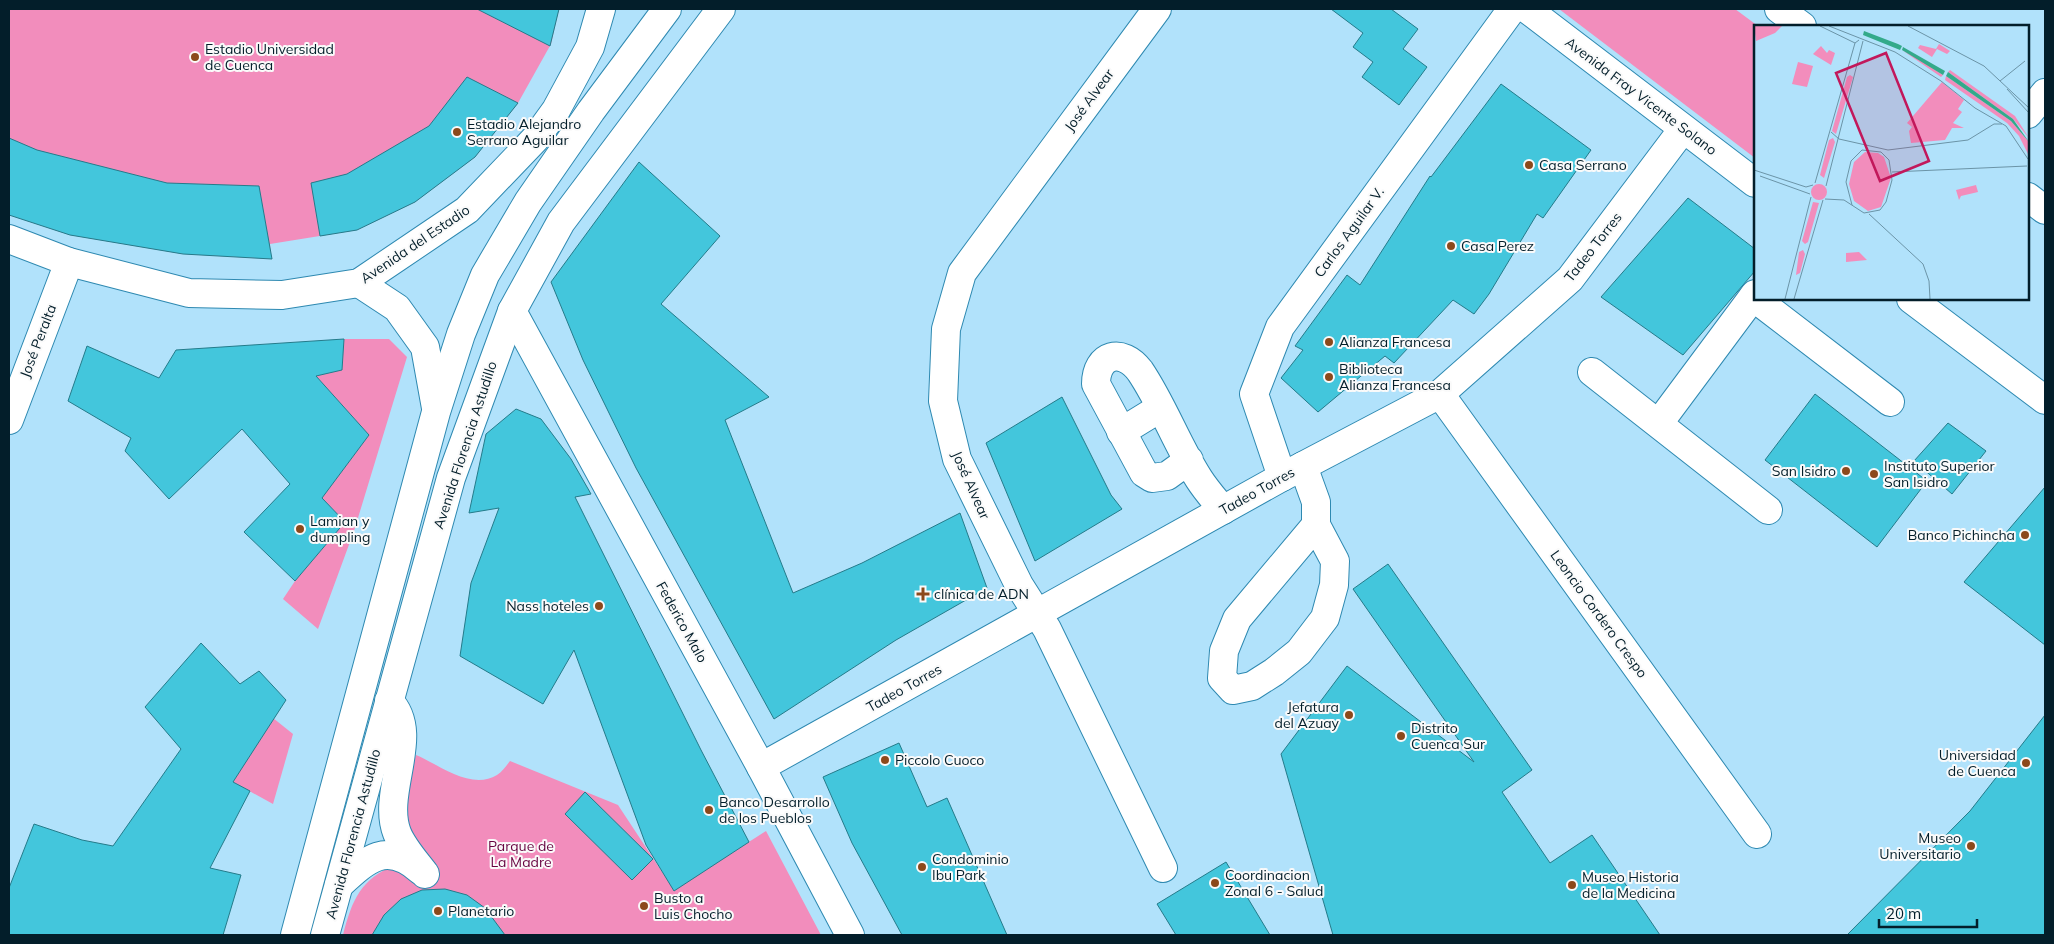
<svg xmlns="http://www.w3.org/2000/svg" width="2054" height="944" viewBox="0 0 2054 944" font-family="Mulish,sans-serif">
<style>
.green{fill:#f28dbc}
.building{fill:#43c6dc;stroke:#247b8a}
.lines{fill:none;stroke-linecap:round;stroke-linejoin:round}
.minor-casing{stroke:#2e89b1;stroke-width:30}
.major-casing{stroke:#2e89b1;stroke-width:30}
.minor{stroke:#fff;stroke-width:28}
.major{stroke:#fff;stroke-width:28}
.poi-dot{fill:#8c491b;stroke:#fafafa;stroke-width:2}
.labels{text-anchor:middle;stroke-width:4;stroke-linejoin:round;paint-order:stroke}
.poi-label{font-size:14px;fill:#031e2a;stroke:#fafafa;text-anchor:start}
.street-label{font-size:14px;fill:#031e2a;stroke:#fafafa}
.park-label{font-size:14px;fill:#670340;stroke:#fafafa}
.inset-road{fill:none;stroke:#6b94a7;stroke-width:1}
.view{fill:#c2185b;fill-opacity:0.15;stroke:#c2185b;stroke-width:2.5}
.inset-edge{fill:none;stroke:#031e2a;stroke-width:2.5}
</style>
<rect width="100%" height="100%" fill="#b1e2fb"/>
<g class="green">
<polygon points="9,9 559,9 551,44 518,103 475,157 415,202 357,230 270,244 271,259 183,254 70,235 9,215"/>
<polygon points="1559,9 1735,9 1758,26 1755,26 1755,158"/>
<polygon points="344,339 389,339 407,357 354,531 318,629 283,599 295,581 345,522 322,498 369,435 316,376 342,369"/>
<polygon points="273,718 293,734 273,804 233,782"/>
<path d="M416,755C438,764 471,791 497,775C502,772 506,766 510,761L618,805L674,890L766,831L821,935H343C352,900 361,878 396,865L398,817Z"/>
</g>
<g class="building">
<polygon points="477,9 559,9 550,46"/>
<polygon points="1331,9 1391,9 1418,29 1403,49 1427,67 1399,105 1362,77 1373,62 1353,47 1363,33"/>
<polygon points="467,77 518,103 475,157 415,202 357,230 320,236 311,183 347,174 429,126"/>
<polygon points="1501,84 1591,150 1543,218 1537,214 1489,294 1474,314 1453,300 1394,363 1385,356 1318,412 1281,378 1303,350 1295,346 1347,275 1360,285 1430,176 1431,177"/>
<polygon points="9,138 37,150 167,183 259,186 272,259 183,254 70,235 9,215"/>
<polygon points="639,162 720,236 661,304 769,397 725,420 793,593 862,563 960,513 987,588 896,640 774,719 636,468 583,360 551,282"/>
<polygon points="1688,198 1755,249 1755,271 1683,355 1601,297"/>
<polygon points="344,339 342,370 316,376 369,435 322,498 345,522 295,581 244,532 290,484 242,429 169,499 125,451 131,438 68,401 87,346 159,378 176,350"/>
<polygon points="1815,394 1927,481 1877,547 1765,460"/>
<polygon points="1062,397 1111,495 1122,509 1035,561 986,443"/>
<polygon points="516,409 541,419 571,459 591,494 575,497 701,750 749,842 674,891 646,845 574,650 543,704 460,656 471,583 499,508 469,513 486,434"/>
<polygon points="1948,423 1986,451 1952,494 1914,461"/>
<polygon points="2045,487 2045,645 1964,582"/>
<polygon points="1388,564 1532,770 1502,792 1550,863 1592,835 1660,935 1333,935 1281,754 1347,666 1474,762 1353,589"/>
<polygon points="201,643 240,684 259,671 286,700 233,782 250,791 210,868 241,875 223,935 9,935 9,888 34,824 82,840 113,846 181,749 145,707"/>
<polygon points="2045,715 2045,935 1847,935 1970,811"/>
<polygon points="899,743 927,807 947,798 1007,935 902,935 852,843 823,777"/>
<polygon points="585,792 653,859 632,880 565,814"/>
<polygon points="1226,862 1270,935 1176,935 1157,904"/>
<polygon points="445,889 467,895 485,908 505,935 372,935 384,915 401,899 422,890"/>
</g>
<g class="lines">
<defs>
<g id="minor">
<polyline points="1157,9 962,273 946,329 943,401 957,459 1019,585 1047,629 1163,868"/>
<polyline points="2028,114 2045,93"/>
<polyline points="1753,297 1890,402"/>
<polyline points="512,311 761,767 850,935"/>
<polyline points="1592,372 1768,510"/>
<polyline points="1440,394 1757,834"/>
<polyline points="9,420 69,262"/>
<polyline points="1659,423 1755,294"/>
<polyline points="1121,432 1160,408"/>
<path d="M1189,460L1167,476L1152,478L1144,473L1096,384C1096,354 1122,347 1140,371C1163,405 1177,445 1199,479C1206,490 1215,500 1223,510"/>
<polyline points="1303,466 1316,502 1316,525 1335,561 1334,585 1325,618 1299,652 1274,672 1252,686 1233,690 1222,678 1224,651 1237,619 1316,525"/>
<polyline points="1282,477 1254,394 1280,327 1512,9"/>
<path d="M389,701C422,734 381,792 397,833C403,848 416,862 425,874"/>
<polyline points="761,767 1282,477 1440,394 1570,279 1683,129"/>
<path d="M339,885C366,860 386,840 420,870"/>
</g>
<g id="major">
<polyline points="1527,9 1755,183"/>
<polyline points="1779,9 1802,26"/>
<polyline points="2028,197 2045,210"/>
<polyline points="9,239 69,262 189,293 282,295 359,283 467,210 535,139 556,110 590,47 601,9"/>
<polyline points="359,283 397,308 425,347 436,408"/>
<polyline points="1911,299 2045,400"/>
<polyline points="295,935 436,412 461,334 485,275 528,202 591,111 667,9"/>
<polyline points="325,935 451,478 512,311 561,222 721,9"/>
</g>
</defs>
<use href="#minor" class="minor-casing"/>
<use href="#major" class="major-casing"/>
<use href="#minor" class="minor"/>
<use href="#major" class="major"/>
</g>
<g class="poi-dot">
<circle cx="195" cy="57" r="5"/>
<circle cx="457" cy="132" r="5"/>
<circle cx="1529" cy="165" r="5"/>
<circle cx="1451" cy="246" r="5"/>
<circle cx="1329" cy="342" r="5"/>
<circle cx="1329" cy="377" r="5"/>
<circle cx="1846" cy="471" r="5"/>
<circle cx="1874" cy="474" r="5"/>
<circle cx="300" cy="529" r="5"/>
<circle cx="2025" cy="535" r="5"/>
<path d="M920.5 586.5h5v5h5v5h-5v5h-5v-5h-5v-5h5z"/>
<circle cx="599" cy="606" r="5"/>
<circle cx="1349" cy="715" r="5"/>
<circle cx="1401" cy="736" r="5"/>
<circle cx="885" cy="760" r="5"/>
<circle cx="2026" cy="763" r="5"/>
<circle cx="709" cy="810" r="5"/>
<circle cx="1971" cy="846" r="5"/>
<circle cx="922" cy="867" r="5"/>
<circle cx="1215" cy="883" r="5"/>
<circle cx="1572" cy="885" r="5"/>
<circle cx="644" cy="906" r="5"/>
<circle cx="438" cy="911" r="5"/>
</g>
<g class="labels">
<g class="poi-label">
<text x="205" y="54">Estadio Universidad<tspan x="205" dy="16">de Cuenca</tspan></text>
<text x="467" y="129">Estadio Alejandro<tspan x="467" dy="16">Serrano Aguilar</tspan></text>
<text x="1539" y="170">Casa Serrano</text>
<text x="1461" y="251">Casa Perez</text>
<text x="1339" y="347">Alianza Francesa</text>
<text x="1339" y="374">Biblioteca<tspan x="1339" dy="16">Alianza Francesa</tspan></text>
<text x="1884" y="471">Instituto Superior<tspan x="1884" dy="16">San Isidro</tspan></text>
<text x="1836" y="476" text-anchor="end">San Isidro</text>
<text x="310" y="526">Lamian y<tspan x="310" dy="16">dumpling</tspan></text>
<text x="2015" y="540" text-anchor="end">Banco Pichincha</text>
<text x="934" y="599">clínica de ADN</text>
<text x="589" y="611" text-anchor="end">Nass hoteles</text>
<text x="1339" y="712" text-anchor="end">Jefatura<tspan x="1339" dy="16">del Azuay</tspan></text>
<text x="1411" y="733">Distrito<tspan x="1411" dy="16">Cuenca Sur</tspan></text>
<text x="2016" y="760" text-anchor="end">Universidad<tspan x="2016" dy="16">de Cuenca</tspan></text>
<text x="895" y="765">Piccolo Cuoco</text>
<text x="719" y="807">Banco Desarrollo<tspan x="719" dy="16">de los Pueblos</tspan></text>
<text x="1961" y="843" text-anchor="end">Museo<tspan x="1961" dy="16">Universitario</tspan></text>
<text x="932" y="864">Condominio<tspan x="932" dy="16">Ibu Park</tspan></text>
<text x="1225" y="880">Coordinacion<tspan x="1225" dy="16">Zonal 6 - Salud</tspan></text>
<text x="1582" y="882">Museo Historia<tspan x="1582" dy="16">de la Medicina</tspan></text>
<text x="654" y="903">Busto a<tspan x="654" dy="16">Luis Chocho</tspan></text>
<text x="448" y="916">Planetario</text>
</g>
<g class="street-label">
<text transform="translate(1641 96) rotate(37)" y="5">Avenida Fray Vicente Solano</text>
<text transform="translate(1089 100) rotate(-54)" y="5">José Alvear</text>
<text transform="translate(1349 232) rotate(-54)" y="5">Carlos Aguilar V.</text>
<text transform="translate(415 244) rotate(-34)" y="5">Avenida del Estadio</text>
<text transform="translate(1593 247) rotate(-52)" y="5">Tadeo Torres</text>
<text transform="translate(38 341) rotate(-69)" y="5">José Peralta</text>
<text transform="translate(465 445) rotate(-72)" y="5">Avenida Florencia Astudillo</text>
<text transform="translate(971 485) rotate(66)" y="5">José Alvear</text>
<text transform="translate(1257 491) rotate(-29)" y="5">Tadeo Torres</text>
<text transform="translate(1599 614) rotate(54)" y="5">Leoncio Cordero Crespo</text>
<text transform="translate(682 622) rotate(61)" y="5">Federico Malo</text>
<text transform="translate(904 688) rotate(-29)" y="5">Tadeo Torres</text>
<text transform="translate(353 834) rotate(-75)" y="5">Avenida Florencia Astudillo</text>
</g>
<g class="park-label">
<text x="521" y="851">Parque de<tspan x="521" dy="16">La Madre</tspan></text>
</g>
</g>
<g transform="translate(1754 25)">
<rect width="275" height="275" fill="#b1e2fb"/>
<path d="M0,1H28L21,8L2,16ZM185,19L196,26L193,29L183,24L178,32L164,23L166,20L182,24ZM67,21L73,28L75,25L81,28L77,40L59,29ZM148,25L166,35L189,50L187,52ZM44,37L59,41L53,62L38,59ZM196,45L261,91L275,113L259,94L194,47ZM96,50L99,52L82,109L78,106L93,52ZM192,51L257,96L275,117V131L265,111L253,98L191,55ZM188,57L210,75L204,84L208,87L199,98L210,103H198L191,115L157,118L155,106L158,102L153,98ZM79,113L81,117L70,153L66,150L75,115ZM111,127L124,128L130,132L137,153L127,182L114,186L100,176L95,159L100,137ZM57 167a8 8 0 1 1 16 0a8 8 0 1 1-16 0ZM222,160L224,167L207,171L205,175L202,165ZM59,177L65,178L54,217L51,219L48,216ZM49,225L51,229L46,248L42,250L45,227ZM105,227L113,235L92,237V228Z" fill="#f28dbc"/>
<path d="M110,6L144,19L148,21L146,25L109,10ZM149,22L191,46L189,50L148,25ZM194,47L259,94L275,117L257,96L192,51Z" fill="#33aa8a"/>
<path class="inset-road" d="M66,1L101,18M75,1L141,27L187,56L221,83L252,101L274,134M154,1L230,41L275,83M246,56L271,36M253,64L275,88M77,107L85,114L134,125L214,115L240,99H248M0,145L52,162L59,160M138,147L273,141M6,151L56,169M61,158L101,18L105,15M72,161L109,16M71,174L90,175L110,188L126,185L132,177L138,155L135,135L127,127L108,125L97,136L92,157L98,180M115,189L169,239L175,256L176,274M31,274L57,172M40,274L69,175"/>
<path class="view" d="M132,28L175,136L126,156L82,48Z"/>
<rect width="275" height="275" class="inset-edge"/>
</g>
<rect width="2054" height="944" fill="none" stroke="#031e2a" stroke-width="20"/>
<path d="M1879 919v8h98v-8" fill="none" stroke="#031e2a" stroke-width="2.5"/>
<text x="1886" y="919" font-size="15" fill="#031e2a" stroke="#fafafa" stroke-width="4" paint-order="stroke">20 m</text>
</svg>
